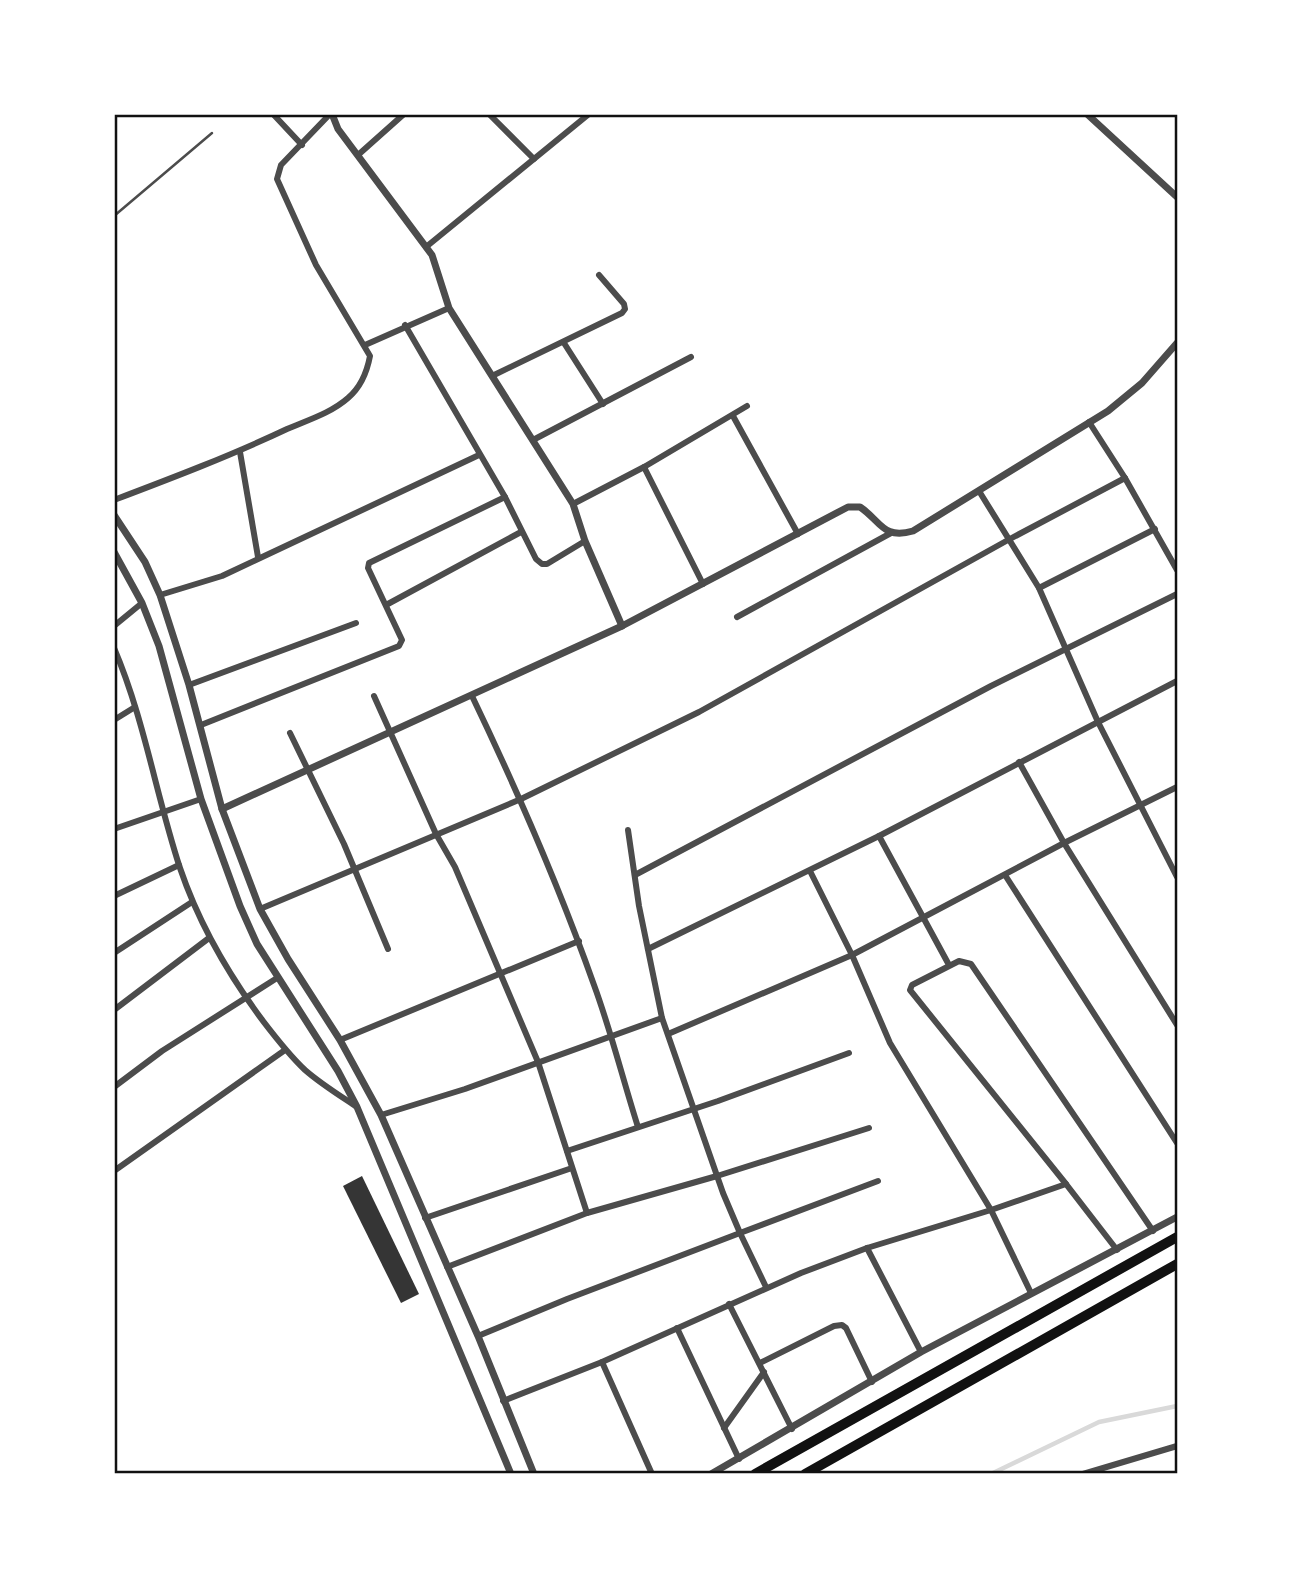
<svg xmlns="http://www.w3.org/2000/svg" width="1291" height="1588" viewBox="0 0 1291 1588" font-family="'Public Sans',sans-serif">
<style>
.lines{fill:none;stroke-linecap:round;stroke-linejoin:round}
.stream{stroke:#d9d9d9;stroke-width:4.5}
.building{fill:#353535}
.service{stroke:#4c4c4c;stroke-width:2.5}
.minor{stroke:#4c4c4c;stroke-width:6}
.tertiary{stroke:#4c4c4c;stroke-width:7}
.trunk{stroke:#111;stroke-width:10}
.neatline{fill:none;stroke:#111;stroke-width:2.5}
</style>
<rect width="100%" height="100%" fill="#fff"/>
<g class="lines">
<polyline class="stream" points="991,1474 1099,1422 1177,1406"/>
</g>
<polygon class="building" points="362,1176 419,1294 401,1303 343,1186"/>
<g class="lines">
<polyline class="service" points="114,216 212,133"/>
<g class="minor">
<polyline points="273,114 302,145"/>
<polyline points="489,114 534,159"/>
<polyline points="358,155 404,114"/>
<polyline points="426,247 589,114"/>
<polyline points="405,325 505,497 536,559 542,564 547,564 585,541"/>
<polyline points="564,343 603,404"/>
<polyline points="365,345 449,308"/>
<polyline points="492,376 622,313 625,309 624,304 599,275"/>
<polyline points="733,416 798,534"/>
<polyline points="1089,422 1125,478 1177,570"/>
<polyline points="533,440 691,357"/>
<polyline points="240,452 258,557"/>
<polyline points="644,467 747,406"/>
<polyline points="979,491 1039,588 1098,722 1177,877"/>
<path d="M114,500C172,478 230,456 287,429C308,420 331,413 348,398C361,387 367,372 370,356L316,265L277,179L281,165L330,114"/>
<polyline points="573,504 644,467 703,584"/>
<polyline points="1039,588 1155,529"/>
<polyline points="160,595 222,576 479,455"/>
<polyline points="386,605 521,532"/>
<polyline points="737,617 891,533"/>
<polyline points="114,626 142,603"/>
<path d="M114,648C144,718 156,795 180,868C199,924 228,974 263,1021C276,1038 289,1055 305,1070C321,1084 339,1095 357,1107"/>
<polyline points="189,685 356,623"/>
<polyline points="374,696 436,834 455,867 538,1062 587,1213"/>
<path d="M472,696C517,790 559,886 594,985C611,1031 623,1080 638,1127"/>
<polyline points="114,720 135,707"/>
<polyline points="201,725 399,646 402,640 368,568 369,563 505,497"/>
<polyline points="290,733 344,844 388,949"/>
<polyline points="1019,762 1064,843 1177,1025"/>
<polyline points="114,829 201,799"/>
<polyline points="879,836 949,965"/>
<polyline points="810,871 852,955 890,1043 991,1210 1031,1293"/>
<polyline points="635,875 991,686 1177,594"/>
<polyline points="1005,875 1177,1143"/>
<polyline points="114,896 179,865"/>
<polyline points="260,909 521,799 699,712 1008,540 1125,478"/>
<polyline points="648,949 879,836 1177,681"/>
<polyline points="114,953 192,902"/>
<polyline points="114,1010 209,938"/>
<polyline points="668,1034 852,955 1064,843 1177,787"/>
<polyline points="340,1040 579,941"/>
<polyline points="114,1087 162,1051 277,978"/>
<polyline points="381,1115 465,1089 662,1018"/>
<polyline points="567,1151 718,1101 849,1053"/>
<polyline points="114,1171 285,1050"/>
<polyline points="1066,1184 910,990 912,985 959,961 971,964 1153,1231"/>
<polyline points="425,1218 572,1168"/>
<polyline points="867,1248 921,1352"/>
<polyline points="447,1267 587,1213 717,1176 869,1128"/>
<polyline points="766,1287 740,1233 878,1181"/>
<polyline points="729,1304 792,1429"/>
<polyline points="677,1328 739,1459"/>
<polyline points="478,1336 567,1299 740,1233 723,1193 662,1018 639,906 628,830"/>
<polyline points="602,1362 652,1474"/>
<polyline points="760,1363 834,1326 842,1325 846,1328 872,1382"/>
<polyline points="503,1401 602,1362 801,1273 867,1248 991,1210 1066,1184 1117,1250"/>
<polyline points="724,1428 764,1372"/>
<polyline points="1083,1474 1177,1446"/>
</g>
<g class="tertiary">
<polyline points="332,114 338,129 432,255 449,308 573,504 585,541 622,626"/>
<polyline points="1087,114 1177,197"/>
<polyline points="114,515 145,562 160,595 189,685 222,809 260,909 288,959 340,1040 381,1115 478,1336 534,1474"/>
<polyline points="114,552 142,603 159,646 201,799 240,906 257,944 338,1071 357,1107 511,1474"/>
<path d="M222,809L622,626L848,507H860C881,521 883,540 913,531L1108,411L1142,383L1177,343"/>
<polyline points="711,1474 921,1352 1177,1217"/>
</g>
<g class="trunk">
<polyline points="755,1474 1177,1237"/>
<polyline points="805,1474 1177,1264"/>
</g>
</g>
<rect width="1291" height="1588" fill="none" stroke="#ffffff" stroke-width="231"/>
<rect x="116" y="116" width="1060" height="1356" class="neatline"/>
</svg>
